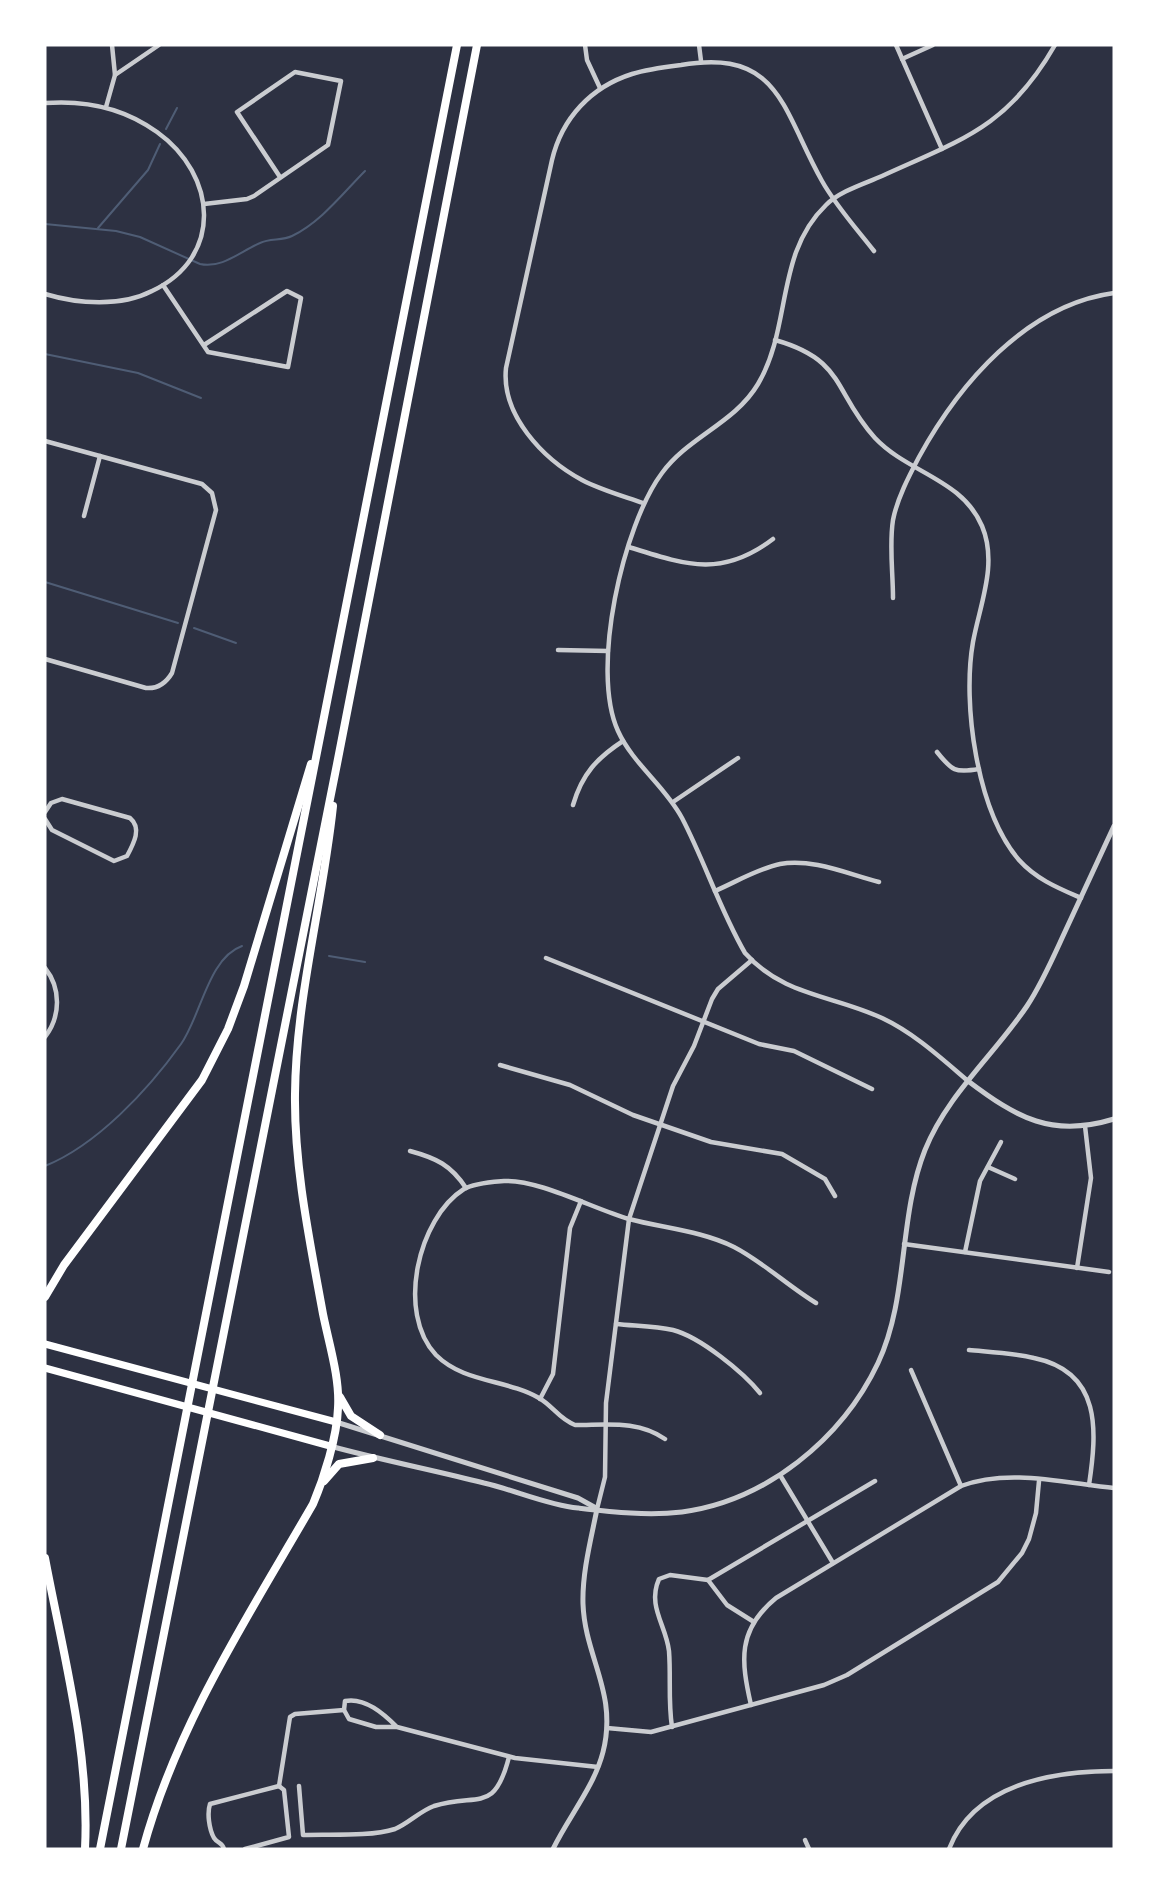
<svg xmlns="http://www.w3.org/2000/svg" width="1159" height="1894" viewBox="0 0 1159 1894" font-family="'Open Sans',sans-serif">
<style>
.lines{fill:none;stroke-linecap:round;stroke-linejoin:round}
.stream{stroke:#4f5d75;stroke-width:2}
.minor{stroke:#caccd0;stroke-width:4.5}
.tertiary{stroke:#caccd0;stroke-width:5}
.trunk{stroke:#fff;stroke-width:7}
.motorway{stroke:#fff;stroke-width:8}
</style>
<rect width="100%" height="100%" fill="#2d3142"/>
<g class="lines">
<g class="stream">
<polyline points="166,129 177,108"/>
<path d="M45,224L116,231L140,237L200,264C222,269 241,251 260,243C270,238 282,241 292,236C321,222 343,193 365,171"/>
<polyline points="98,228 148,170 160,144"/>
<polyline points="45,354 138,373 201,398"/>
<polyline points="45,582 178,623"/>
<polyline points="194,628 236,643"/>
<polyline points="329,956 365,962"/>
<path d="M45,1166C97,1145 148,1090 181,1044C201,1016 208,958 242,946"/>
</g>
<g class="minor">
<polyline points="585,45 587,60 600,88"/>
<polyline points="699,45 701,61"/>
<polyline points="896,45 942,149"/>
<polyline points="902,59 933,45"/>
<polyline points="115,75 159,45"/>
<path d="M45,103C85,100 124,108 157,132C217,175 224,257 152,291C121,307 78,304 45,294"/>
<polyline points="106,107 115,75 112,45"/>
<polyline points="204,204 247,199 254,196 328,145 341,81 295,72 237,112 280,177"/>
<polyline points="163,285 208,352 288,367 301,298 287,291 204,345"/>
<path d="M775,340C846,360 833,392 875,438C908,473 962,479 982,526C998,564 980,604 973,642C962,704 977,811 1019,860C1036,879 1058,888 1081,898"/>
<path d="M45,441L202,484L212,493L216,510L172,673C166,683 158,689 146,688L45,659"/>
<path d="M643,503C623,496 601,490 582,480C543,459 501,415 506,368L552,160C562,118 591,87 632,74C648,69 665,67 681,65C780,48 782,110 822,181C836,206 856,228 874,251"/>
<polyline points="84,516 100,456"/>
<path d="M629,547C686,565 722,578 773,539"/>
<path d="M893,598C893,572 889,545 893,520C897,499 909,476 919,457C959,384 1026,305 1114,293"/>
<polyline points="558,650 608,651"/>
<path d="M937,752C952,771 955,773 979,769"/>
<polyline points="673,802 738,758"/>
<path d="M573,805C582,774 597,758 623,741"/>
<path d="M45,812L51,803L62,799L130,818C142,828 134,843 127,856L114,861L52,830L45,819"/>
<path d="M715,891C736,882 757,869 780,864C812,858 848,874 879,882"/>
<polyline points="546,958 759,1044 794,1051 872,1089"/>
<path d="M45,968C61,988 61,1016 45,1037"/>
<polyline points="500,1065 570,1085 633,1115 711,1142 782,1154 825,1179 835,1196"/>
<path d="M968,1081C941,1058 914,1033 882,1018C833,995 783,996 745,953C720,910 705,862 682,818C665,786 633,764 618,731C590,670 623,525 662,473C688,437 735,423 758,384C792,327 775,254 826,205C840,191 864,184 882,176C963,139 1008,127 1055,45"/>
<path d="M410,1151C436,1158 451,1165 466,1188"/>
<polyline points="988,1167 1015,1179"/>
<polyline points="904,1244 1109,1272"/>
<polyline points="965,1252 980,1181 1001,1142"/>
<polyline points="1077,1268 1091,1178 1085,1126"/>
<path d="M616,1324C635,1326 655,1326 673,1330C700,1337 743,1372 760,1393"/>
<path d="M969,1350C990,1352 1013,1353 1034,1358C1102,1372 1097,1431 1089,1485"/>
<polyline points="911,1370 961,1486"/>
<polyline points="540,1399 553,1374 570,1228 581,1201"/>
<path d="M665,1439C638,1420 607,1425 575,1425C559,1419 553,1406 539,1398C506,1379 464,1383 436,1355C396,1313 418,1218 464,1189C474,1183 492,1182 504,1181C538,1179 594,1209 629,1219C663,1228 702,1231 734,1247C763,1262 788,1286 816,1303"/>
<polyline points="780,1475 833,1563"/>
<polyline points="597,1509 605,1477 606,1403 629,1219 673,1086 694,1046 712,999 718,989 752,960"/>
<polyline points="708,1580 875,1481"/>
<path d="M751,1705C741,1661 737,1630 776,1598L961,1486C1008,1468 1065,1483 1114,1488"/>
<path d="M397,1727C384,1714 365,1697 345,1701L344,1710L349,1719L376,1727H397L515,1758L598,1767"/>
<path d="M672,1727C668,1701 671,1677 669,1651C666,1625 647,1606 659,1579L670,1575L708,1580L727,1605L754,1622"/>
<polyline points="607,1728 651,1732 824,1685 847,1675 998,1582 1022,1553 1029,1539 1036,1513 1039,1481"/>
<polyline points="279,1786 290,1717 295,1714 344,1710"/>
<path d="M299,1786L303,1835C329,1834 370,1837 395,1829C409,1823 420,1811 434,1806C478,1792 494,1815 509,1757"/>
<polyline points="805,1840 809,1849"/>
<path d="M224,1849C222,1842 218,1844 214,1838C209,1829 207,1813 210,1804L279,1786L284,1790L289,1837L245,1849"/>
<path d="M949,1849C974,1784 1053,1771 1114,1771"/>
</g>
<g class="tertiary">
<path d="M968,1081C1017,1118 1052,1138 1114,1119"/>
<polyline points="336,1422 578,1498 596,1508"/>
<path d="M330,1446C381,1460 433,1470 484,1483C515,1490 547,1505 578,1508C613,1512 647,1516 682,1512C766,1501 842,1439 878,1363C909,1297 898,1218 925,1150C947,1095 994,1055 1027,1006C1041,985 1052,960 1063,936C1080,899 1097,862 1114,826"/>
<path d="M553,1849C569,1816 594,1787 603,1752C618,1693 585,1658 583,1604C582,1573 591,1539 597,1509"/>
</g>
<g class="trunk">
<polyline points="45,1344 336,1422"/>
<polyline points="45,1368 330,1446"/>
</g>
<g class="motorway">
<polyline points="45,1297 64,1265 202,1080 228,1029 244,986 311,764"/>
<polyline points="340,1397 351,1416 380,1435"/>
<polyline points="324,1481 339,1464 373,1458"/>
<path d="M45,1558C63,1654 90,1751 85,1849"/>
<polyline points="100,1849 457,45"/>
<polyline points="121,1849 337,764 477,45"/>
<path d="M143,1849C177,1724 249,1615 313,1504C324,1478 337,1437 338,1408C340,1378 329,1344 323,1314C310,1242 294,1167 295,1094C296,997 323,902 333,806"/>
</g>
</g>
<rect width="1159" height="1894" fill="none" stroke="#ffffff" stroke-width="93"/>
</svg>
